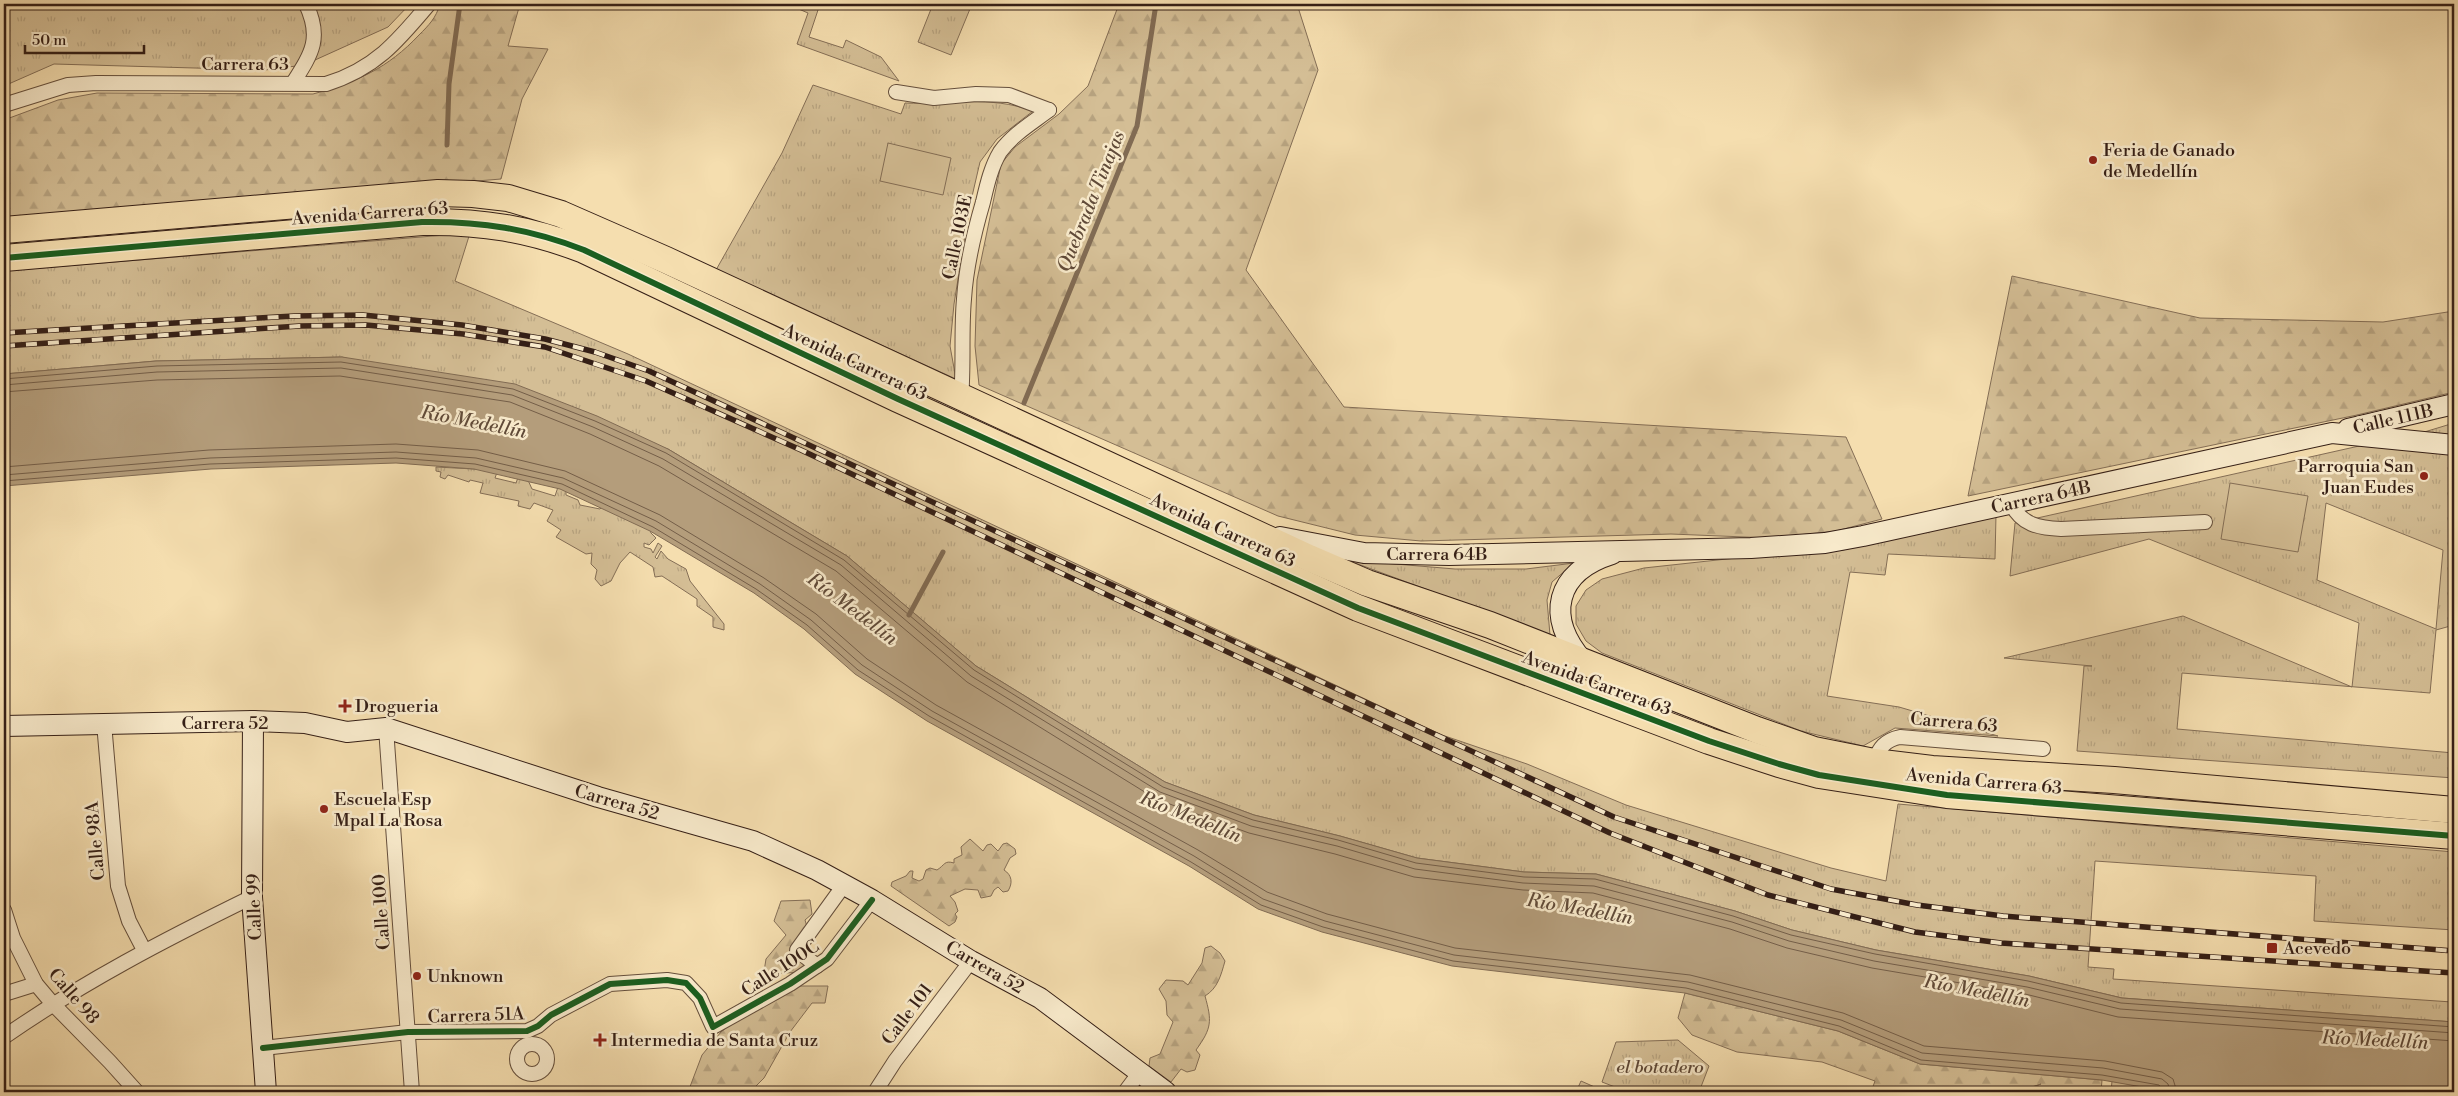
<svg xmlns="http://www.w3.org/2000/svg" width="2458" height="1096" viewBox="0 0 2458 1096" font-family="'Libre Bodoni',serif">
<style>
.grass{fill:url(#grass-tufts);stroke:#846e56;fill-rule:evenodd}
.forest{fill:url(#forest-firs);stroke:#846e56}
.pitch{fill:#d4be95;stroke:#846e56}
.water{fill:#b49d7b;stroke:#816b53}
.lines{fill:none;stroke-linecap:round;stroke-linejoin:round}
.shore{stroke:#745e48;stroke-width:1}
.stream{stroke:#816b53;stroke-width:5}
.street-casing{stroke:#654f3c;stroke-width:16}
.secondary-casing{stroke:#351f16;stroke-width:22}
.highway-casing{stroke:#351f16;stroke-width:28}
.street{stroke:#f8eacb;stroke-width:14}
.secondary{stroke:#f8eacb;stroke-width:20}
.highway{stroke:#f5deaf;stroke-width:26}
.rail-casing{stroke:#351f16;stroke-width:5.5}
.rail{stroke:#f8eacb;stroke-width:4;stroke-dasharray:11;stroke-linecap:butt}
.cycleway-casing{stroke:#f8eacb;stroke-width:9}
.cycleway{stroke:#1b5e20;stroke-width:6}
.poi-dot{fill:#8f2418;stroke:#f8eacb;stroke-width:2}
.labels{text-anchor:middle;stroke-width:5;stroke-linejoin:round;paint-order:stroke}
.street-label{font-size:18px;fill:#351f16;stroke:#f8eacb}
.poi-label{font-size:18px;fill:#351f16;stroke:#f8eacb;text-anchor:start}
.park-label{font-size:18px;font-style:italic;fill:#5d4736;stroke:#f8eacb}
.water-label{font-size:19px;font-style:italic;fill:#614b39;stroke:#f8eacb}
</style>
<defs>
<pattern id="grass-tufts" width="24" height="20" patternUnits="userSpaceOnUse" patternTransform="scale(1.25)"><rect width="24" height="20" fill="#d4be95"/><path d="M3 7l-1-3M5 7V3M7 7l1-3M15 17l-1-3M17 17v-4M19 17l1-3" fill="none" stroke="#b7a380"/></pattern>
<pattern id="forest-firs" width="22" height="20" patternUnits="userSpaceOnUse" patternTransform="scale(1.25)"><rect width="22" height="20" fill="#d4be95"/><path d="M5 1l3.5 6h-7zM16 11l3.5 6h-7z" fill="#b7a380"/></pattern>
</defs>
<rect width="100%" height="100%" fill="#f5deaf"/>
<filter id="stains"><feTurbulence type="fractalNoise" baseFrequency=".004" numOctaves="4"/><feColorMatrix values="0 0 0 0 .2 0 0 0 0 .09 0 0 0 0 .02 0 0 0 .5 -.17"/></filter>
<radialGradient id="worn" r=".72"><stop offset=".6" stop-color="#630" stop-opacity="0"/><stop offset="1" stop-color="#630" stop-opacity=".3"/></radialGradient>
<g class="grass">
<polygon points="4,4 410,4 388,27 304,65 265,70 54,64 4,86"/>
<polygon points="787,4 820,4 809,37 843,48 846,40 881,57 899,81 797,44 808,13"/>
<polygon points="933,4 972,4 951,55 918,42"/>
<path d="M813,85L901,114L905,103C951,105 989,95 1033,111L997,139L980,162L970,205L954,304L950,346L956,379L716,270L782,153Z"/>
<polygon points="470,233 455,281 628,354 1442,735 1527,764 1626,805 1831,868 1886,881 1898,804 2454,852 2454,930 2314,921 2316,876 2095,861 2088,967 2114,969 2113,979 2452,1002 2454,1003 2454,1022 2122,998 2029,976 1876,950 1792,930 1735,911 1596,874 1524,872 1417,858 1340,836 1254,815 1165,782 976,666 847,556 668,449 342,357 156,361 4,374 4,271"/>
<polygon points="2454,423 2454,436 2421,433"/>
<path d="M2377,442L2454,453V625L2436,630L2430,693L2182,673L2177,729L2454,753V778L2077,751L2084,666H2092L2004,658L2183,616L2352,687L2359,623L2149,539L2010,576L2015,523ZM2326,503L2443,550L2436,629L2317,580Z"/>
<polygon points="436,467 474,469 499,467 495,478 516,483 519,475 527,478 532,489 555,496 559,484 566,485 566,495 578,500 580,505 600,509 605,504 645,518 651,533 656,538 649,545 644,543 644,547 651,549 653,553 658,543 662,546 655,557 657,559 661,551 668,559 686,569 690,581 724,624 724,630 713,627 713,617 697,606 697,599 662,576 655,577 653,567 630,552 620,563 611,581 601,586 595,579 597,570 591,564 592,553 586,554 556,537 561,530 547,521 553,510 534,503 530,509 518,506 519,501 480,493 483,483 470,480 469,482 448,475 445,479 440,477 441,472 436,471"/>
<polygon points="1996,515 1995,559 1888,554 1885,575 1850,572 1827,696 1899,707 1998,736 1895,728 1863,746 1801,731 1602,653 1586,641 1576,624 1576,606 1586,590 1602,579 1644,568 1745,557 1843,550"/>
<polygon points="1347,560 1455,569 1526,569 1574,563 1552,582 1547,600 1550,635"/>
<polygon points="1678,1040 1709,1066 1699,1092 1628,1092 1602,1082 1616,1042"/>
<polygon points="2112,1081 2171,1092 2111,1092"/>
</g>
<g class="forest">
<path d="M440,4H520L508,46L548,49L522,99L501,179L4,220V120L58,100L97,93L313,94C357,82 388,68 419,35C429,25 436,18 440,4Z"/>
<polygon points="1119,4 1297,4 1318,70 1246,270 1344,407 1846,437 1882,519 1836,531 1770,538 1671,534 1421,541 1355,535 1278,516 979,385 975,346 977,280 1001,164 1015,147 1059,114 1088,86"/>
<polygon points="2012,276 2200,318 2383,322 2454,311 2454,392 2357,415 1968,496"/>
<path d="M970,839L983,851L987,845L991,844L998,851L1003,844L1007,843L1015,849L1016,854L1010,858L1004,870C1012,875 1013,883 1008,891L1003,892L998,887L994,890L991,896L981,898L978,890L965,889L950,896L955,902L958,911L955,914L957,917L955,922L949,926L891,886L892,882L906,876L910,871H913L912,878L919,881L923,879L926,870L930,868L937,870C945,865 944,860 954,863V859L962,855L961,847Z"/>
<polygon points="810,900 812,914 805,920 810,937 800,953 827,959 803,972 769,974 762,984 766,959 786,935 774,921 781,901"/>
<path d="M1211,946L1220,953L1225,961C1221,975 1218,988 1205,996C1212,1021 1212,1028 1196,1050L1200,1055L1195,1070L1187,1072L1181,1069L1171,1082L1149,1066L1150,1058L1160,1054L1173,1022L1167,1015L1166,1001L1159,989L1166,980L1183,981L1188,985L1202,963L1205,948Z"/>
<polygon points="777,986 828,986 825,1003 812,1003 790,1032 764,1078 750,1092 688,1092 702,1055 721,1032"/>
<polygon points="1685,993 1838,1031 1920,1064 2102,1080 2101,1092 2020,1092 2041,1084 2016,1092 1871,1092 1875,1081 1822,1062 1737,1052 1692,1035 1678,1018"/>
</g>
<g class="pitch">
<polygon points="888,143 951,158 943,195 880,181"/>
<polygon points="2230,483 2308,496 2298,552 2221,539"/>
<polygon points="1581,1081 1606,1092 1576,1092"/>
</g>
<polygon class="water" points="342,357 515,384 597,416 668,449 847,556 976,666 1165,782 1254,815 1340,836 1417,858 1524,872 1596,874 1735,911 1792,930 1876,950 2029,976 2122,998 2454,1022 2454,1092 2171,1092 2102,1080 1920,1064 1838,1031 1685,993 1452,966 1322,932 1258,909 1189,866 927,721 855,674 804,629 754,593 650,531 560,489 474,469 396,463 211,469 4,486 4,374 156,361"/>
<g class="lines">
<g class="shore">
<polyline points="4,379 157,366 341,362 513,389 595,421 666,453 844,560 974,670 1163,787 1253,820 1338,840 1416,863 1524,877 1595,879 1733,916 1791,935 1875,954 2028,981 2121,1003 2454,1027"/>
<polyline points="4,385 157,372 341,368 512,395 593,427 663,459 841,565 971,676 1160,792 1251,826 1337,846 1415,869 1523,883 1594,886 1732,922 1789,941 1874,961 2027,987 2120,1009 2454,1033"/>
<polyline points="4,392 157,380 340,376 510,402 590,434 659,466 836,571 967,682 1156,799 1249,833 1335,854 1414,877 1523,890 1593,893 1730,929 1787,948 1872,968 2025,994 2118,1017 2454,1041"/>
<polyline points="4,467 209,450 396,444 478,450 565,471 660,515 764,578 816,614 867,659 936,705 1198,850 1267,892 1327,914 1455,948 1690,975 1843,1013 1924,1046 2105,1061 2162,1072 2173,1079 2177,1092"/>
<polyline points="4,475 210,458 396,452 476,458 563,478 656,521 760,584 811,620 862,665 932,711 1194,856 1263,899 1325,921 1454,955 1688,982 1841,1020 1922,1053 2103,1068 2162,1079 2168,1084 2170,1092"/>
<polyline points="4,481 210,464 396,458 475,464 562,484 653,527 756,589 807,625 858,670 929,716 1191,862 1261,905 1323,927 1453,961 1686,988 1839,1026 1921,1060 2102,1075 2159,1085 2164,1092"/>
</g>
<g class="stream">
<polyline points="447,145 449,84 460,4"/>
<polyline points="1024,403 1137,126 1156,4"/>
<polyline points="909,615 943,552"/>
</g>
<defs>
<g id="street">
<path d="M293,83C312,53 322,38 306,4"/>
<polyline points="896,92 934,98 976,94 1009,95 1049,110"/>
<path d="M4,105L68,85L96,83L326,84C375,69 398,41 429,4"/>
<path d="M961,398C964,365 961,332 964,299C966,267 974,233 983,202C987,185 991,167 1000,152C1013,134 1032,123 1049,110"/>
<path d="M2011,503C2021,525 2039,528 2061,529L2205,522"/>
<polyline points="104,723 118,886 129,921 144,950"/>
<polyline points="386,728 412,1092"/>
<path d="M1874,762C1879,748 1885,740 1900,737L2043,749"/>
<polyline points="4,910 13,938 36,984 52,1003 110,1062 137,1092"/>
<polyline points="817,966 797,950 844,885"/>
<polyline points="4,994 36,984"/>
<path d="M4,1037C83,982 166,939 252,897"/>
<circle cx="532" cy="1059" r="15"/>
<polyline points="263,1048 408,1032 527,1031 538,1026 551,1015 610,984 667,980 686,983 700,998 713,1027 790,984 827,959 872,900"/>
<polyline points="875,1092 895,1061 971,961"/>
<polyline points="1125,1092 1140,1072"/>
</g>
<g id="secondary">
<polyline points="2348,429 2454,404"/>
<polyline points="1280,537 1364,553 1449,555 1751,548 1825,543 1863,536 2332,433 2454,445"/>
<path d="M1583,661C1545,617 1555,572 1612,554"/>
<polyline points="253,721 252,897 266,1092"/>
<polyline points="4,726 253,721 305,723 347,732 386,728 598,797 753,841 817,870 872,900 971,961 1040,998 1166,1092"/>
</g>
<g id="highway">
<polyline points="4,230 438,193 473,194 508,198 561,214 666,260 1309,558 1367,583 1490,625 1757,730 1814,750 1874,762 1932,769 2114,780 2454,810"/>
<path d="M4,258L422,222C481,221 530,229 584,250L898,399L1358,608L1709,741L1779,764L1819,775L1947,795L2454,836"/>
</g>
</defs>
<use href="#street" class="street-casing"/>
<use href="#secondary" class="secondary-casing"/>
<use href="#highway" class="highway-casing"/>
<use href="#street" class="street"/>
<use href="#secondary" class="secondary"/>
<use href="#highway" class="highway"/>
<defs>
<g id="rail">
<polyline points="4,333 294,316 363,315 462,325 545,339 595,352 649,371 1614,817 1831,889 1917,905 2003,916 2454,951"/>
<polyline points="4,346 299,326 366,325 463,334 545,347 646,381 801,450 1610,833 1768,895 1915,932 2001,943 2454,973"/>
</g>
</defs>
<use href="#rail" class="rail-casing"/>
<use href="#rail" class="rail"/>
<defs>
<g id="cycleway">
<path d="M4,258L422,222C481,221 530,229 584,250L898,399L1358,608L1709,741L1779,764L1819,775L1947,795L2454,836"/>
<polyline points="263,1048 408,1032 527,1031 538,1026 551,1015 610,984 667,980 686,983 700,998 713,1027 790,984 827,959 872,900"/>
</g>
</defs>
<use href="#cycleway" class="cycleway-casing"/>
<use href="#cycleway" class="cycleway"/>
</g>
<g class="poi-dot">
<circle cx="2093" cy="160" r="5"/>
<circle cx="2424" cy="476" r="5"/>
<path d="M342.5 698.5h5v5h5v5h-5v5h-5v-5h-5v-5h5z"/>
<circle cx="324" cy="809" r="5"/>
<rect x="2266" y="942" width="12" height="12" rx="2.5"/>
<circle cx="417" cy="976" r="5"/>
<path d="M597.5 1032.5h5v5h5v5h-5v5h-5v-5h-5v-5h5z"/>
</g>
<g class="labels">
<g class="street-label">
<text x="245" y="70">Carrera 63</text>
<text transform="translate(370 213) rotate(-4)" y="6">Avenida Carrera 63</text>
<text transform="translate(957 237) rotate(-78)" y="6">Calle 103E</text>
<text transform="translate(855 362) rotate(25)" y="6">Avenida Carrera 63</text>
<text transform="translate(2393 419) rotate(-13)" y="6">Calle 111B</text>
<text transform="translate(2041 497) rotate(-12)" y="6">Carrera 64B</text>
<text transform="translate(1223 530) rotate(24)" y="6">Avenida Carrera 63</text>
<text x="1437" y="560">Carrera 64B</text>
<text transform="translate(1597 683) rotate(20)" y="6">Avenida Carrera 63</text>
<text transform="translate(1954 722) rotate(5)" y="6">Carrera 63</text>
<text x="225" y="729">Carrera 52</text>
<text transform="translate(1984 781) rotate(5)" y="6">Avenida Carrera 63</text>
<text transform="translate(617 802) rotate(16)" y="6">Carrera 52</text>
<text transform="translate(95 841) rotate(-95)" y="6">Calle 98A</text>
<text transform="translate(254 907) rotate(-92)" y="6">Calle 99</text>
<text transform="translate(381 912) rotate(-94)" y="6">Calle 100</text>
<text transform="translate(985 967) rotate(30)" y="6">Carrera 52</text>
<text transform="translate(780 968) rotate(-33)" y="6">Calle 100C</text>
<text transform="translate(74 996) rotate(49)" y="6">Calle 98</text>
<text transform="translate(907 1014) rotate(-53)" y="6">Calle 101</text>
<text transform="translate(476 1015) rotate(-2)" y="6">Carrera 51A</text>
</g>
<g class="poi-label">
<text x="2103" y="156">Feria de Ganado<tspan x="2103" dy="21">de Medellín</tspan></text>
<text x="2414" y="472" text-anchor="end">Parroquia San<tspan x="2414" dy="21">Juan Eudes</tspan></text>
<text x="355" y="712">Drogueria</text>
<text x="334" y="805">Escuela Esp<tspan x="334" dy="21">Mpal La Rosa</tspan></text>
<text x="2283" y="954">Acevedo</text>
<text x="427" y="982">Unknown</text>
<text x="611" y="1046">Intermedia de Santa Cruz</text>
</g>
<g class="park-label">
<text x="1660" y="1073">el botadero</text>
</g>
<g class="water-label">
<text transform="translate(1090 201) rotate(-68)" y="7">Quebrada Tinajas</text>
<text transform="translate(474 421) rotate(11)" y="7">Río Medellín</text>
<text transform="translate(853 608) rotate(37)" y="7">Río Medellín</text>
<text transform="translate(1191 816) rotate(22)" y="7">Río Medellín</text>
<text transform="translate(1580 908) rotate(10)" y="7">Río Medellín</text>
<text transform="translate(1977 990) rotate(11)" y="7">Río Medellín</text>
<text transform="translate(2375 1039) rotate(3)" y="7">Río Medellín</text>
</g>
</g>
<rect width="2458" height="1096" fill="none" stroke="#f5deaf" stroke-width="20"/>
<rect x="5" y="5" width="2448" height="1086" fill="none" stroke="#351f16" stroke-width="2.5"/>
<rect x="10" y="10" width="2438" height="1076" fill="none" stroke="#351f16"/>
<path d="M25 45v8h119v-8" fill="none" stroke="#351f16" stroke-width="2.5"/>
<text x="32" y="45" font-size="15" fill="#351f16" stroke="#f8eacb" stroke-width="4" paint-order="stroke">50 m</text>
<rect width="100%" height="100%" filter="url(#stains)"/>
<rect width="100%" height="100%" fill="url(#worn)"/>
</svg>
